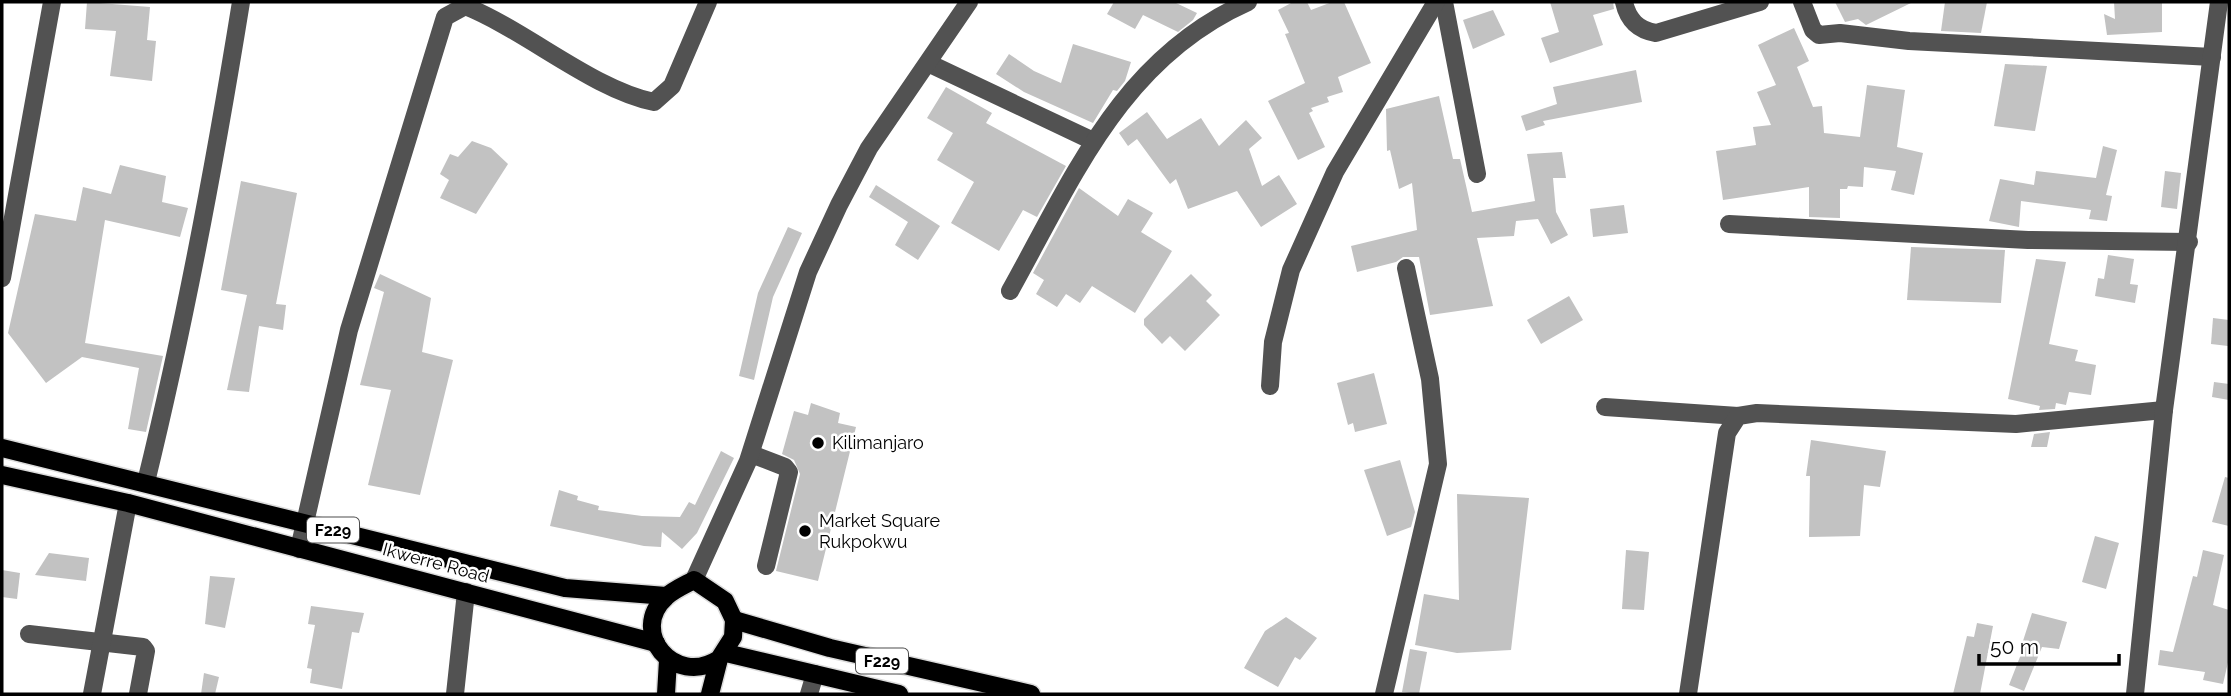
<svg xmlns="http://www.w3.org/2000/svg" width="2231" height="696" viewBox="0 0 2231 696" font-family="Raleway,sans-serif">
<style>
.building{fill:#c2c2c2}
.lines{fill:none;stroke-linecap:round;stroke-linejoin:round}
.major-casing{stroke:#dbdbdb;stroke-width:21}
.minor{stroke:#525252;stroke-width:18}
.major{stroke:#000;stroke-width:18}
.poi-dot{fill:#000;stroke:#fff;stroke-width:2.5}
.labels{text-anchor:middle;stroke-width:5;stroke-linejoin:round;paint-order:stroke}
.shield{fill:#fff;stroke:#4c4c4c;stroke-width:2}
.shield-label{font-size:16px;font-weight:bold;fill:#000}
.poi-label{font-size:18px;fill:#000;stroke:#fff;text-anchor:start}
.street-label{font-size:18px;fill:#000;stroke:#fff}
</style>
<rect width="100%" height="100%" fill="#fff"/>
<g class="building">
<polygon points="87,2 150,7 147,40 156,41 152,81 110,76 116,31 85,29"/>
<polygon points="1114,2 1174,2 1197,13 1193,20 1178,32 1143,15 1135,29 1107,14"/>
<polygon points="1293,2 1307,2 1311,10 1332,2 1344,2 1371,63 1338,77 1343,92 1327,97 1329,102 1311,108 1313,111 1309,113 1325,147 1298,160 1268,101 1305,83 1285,34 1289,33 1278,10"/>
<polygon points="1550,2 1613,2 1614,9 1593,15 1603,45 1550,63 1541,38 1559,32"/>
<polygon points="1835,2 1913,2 1866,25 1858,19 1845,22"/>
<polygon points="1945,2 1987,2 1981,33 1941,31"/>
<polygon points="2114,2 2162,2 2162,32 2107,35 2104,14 2115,19"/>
<polygon points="1493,10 1505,35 1473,49 1463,20"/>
<polygon points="1794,28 1809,61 1797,67 1813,107 1822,106 1824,133 1860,137 1867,85 1905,90 1897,147 1923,153 1914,195 1891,190 1896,171 1864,167 1863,187 1848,186 1847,189 1840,189 1840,218 1809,217 1809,187 1723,200 1716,151 1756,145 1753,127 1771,125 1757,92 1776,85 1758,45"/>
<polygon points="1073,44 1131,62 1125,81 1117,91 1113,90 1093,123 1024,92 996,74 1009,54 1034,71 1061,83"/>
<polygon points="2005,64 2047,66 2035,131 1994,126"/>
<polygon points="1636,70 1642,102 1543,121 1545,125 1526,131 1521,116 1557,104 1553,87"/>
<polygon points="946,87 992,113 986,123 1066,166 1037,217 1023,210 999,251 951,223 974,182 937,160 953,133 927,118"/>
<polygon points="1439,96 1453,159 1460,159 1472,212 1535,201 1527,154 1562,152 1566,178 1553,178 1556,212 1568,235 1551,244 1538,219 1516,221 1514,236 1477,238 1493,306 1430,315 1419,257 1403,257 1396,262 1357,272 1351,246 1417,230 1412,183 1399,189 1390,150 1387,151 1386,109"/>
<polygon points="1147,112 1167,139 1201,118 1219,146 1246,120 1262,138 1249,149 1262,186 1279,175 1297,204 1261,227 1237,191 1188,209 1176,179 1170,184 1137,139 1128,146 1119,133"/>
<polygon points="472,141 491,148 508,164 476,214 440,198 449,180 440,174 450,154 458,157"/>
<polygon points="2103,146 2117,150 2106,195 2112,196 2107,221 2089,219 2091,210 2021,201 2019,227 1989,221 2000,179 2034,185 2036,171 2096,178"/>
<polygon points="120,165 166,176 162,202 188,208 180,237 105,220 85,343 163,356 146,432 128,429 139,368 82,357 46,383 8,333 35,214 76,221 83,187 111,194"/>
<polygon points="2165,171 2181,173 2177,209 2161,207"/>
<polygon points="241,181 297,193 276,304 286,305 283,330 259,326 249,392 227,390 247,295 221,290"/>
<polygon points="876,185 940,226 918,260 895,245 908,222 869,197"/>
<polygon points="1079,188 1118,216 1128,199 1153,213 1141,232 1172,251 1135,313 1092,286 1080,303 1066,294 1057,307 1036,294 1044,280 1033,273"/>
<polygon points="1624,205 1628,233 1593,237 1590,209"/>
<polygon points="788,227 802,233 773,297 754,380 739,376 758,293"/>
<polygon points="1911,247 2005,250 2001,303 1907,300"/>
<polygon points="2108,255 2134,259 2130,284 2138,285 2135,303 2095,296 2098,278 2104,279"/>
<polygon points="2036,259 2066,262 2049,344 2078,350 2075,361 2096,365 2091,395 2069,392 2066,405 2056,403 2055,409 2039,410 2040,406 2008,399"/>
<polygon points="380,274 431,298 422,352 453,360 420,495 368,485 391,390 360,385 384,292 374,288"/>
<polygon points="1191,274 1212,295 1206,301 1220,315 1185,351 1170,336 1162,344 1144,325 1144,319"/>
<polygon points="1569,296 1583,320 1541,344 1527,320"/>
<polygon points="2213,318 2229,320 2228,346 2211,344"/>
<polygon points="1374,373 1387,424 1355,432 1353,423 1348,425 1337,383"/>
<polygon points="2214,382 2229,384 2229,400 2212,397"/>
<polygon points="811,403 840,413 838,423 856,427 818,581 776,571 800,474 794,460 782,454 794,411 808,415"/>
<polygon points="2050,432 2047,447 2031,447 2034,434"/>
<polygon points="1811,440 1886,451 1880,487 1864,485 1860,536 1809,537 1810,476 1806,476"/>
<polygon points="721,451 734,458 697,533 682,549 662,532 661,547 644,546 550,526 559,490 578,496 577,500 599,506 598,510 642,516 680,517 689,502 695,505"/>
<polygon points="1400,460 1415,512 1411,527 1387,536 1364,470"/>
<polygon points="2225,477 2229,478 2229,526 2212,522"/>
<polygon points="1457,494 1529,498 1511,650 1457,653 1415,645 1424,594 1459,600"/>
<polygon points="2095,536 2119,543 2106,589 2082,582"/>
<polygon points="1626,550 1649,552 1644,610 1622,609"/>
<polygon points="2203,550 2224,555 2213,605 2229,610 2229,658 2223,684 2203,680 2205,672 2158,665 2160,650 2173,652 2193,576 2197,577"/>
<polygon points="49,553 89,558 86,581 35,575"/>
<polygon points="2,570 20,573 17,599 2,597"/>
<polygon points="210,576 235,578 225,628 205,624"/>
<polygon points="311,606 364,613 359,633 352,632 342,689 310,683 312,669 307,668 315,625 308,624"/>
<polygon points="2032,613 2067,622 2059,649 2042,647 2024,691 2009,685 2025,644 2022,644"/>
<polygon points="1286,617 1317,638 1300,660 1295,657 1278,687 1244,668 1265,631"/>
<polygon points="1977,623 1993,626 1980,694 1953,694 1967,636 1974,637"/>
<polygon points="1410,649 1427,652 1419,694 1402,692"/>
<polygon points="204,673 219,677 215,694 201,694"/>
</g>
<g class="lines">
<defs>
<g id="major">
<polyline points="2,448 565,588 666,596"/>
<polyline points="2,475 128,503 656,643"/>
<polyline points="734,620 830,648 1031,694"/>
<polyline points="726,653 899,694"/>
<polyline points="666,694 668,660"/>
<path d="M710,694L719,659L733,637L734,620L725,601L694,580C685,585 673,590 666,597C628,631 674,688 719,659"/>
</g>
</defs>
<use href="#major" class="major-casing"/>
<g class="minor">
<polyline points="1444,2 1477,174"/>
<path d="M1624,2C1628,20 1638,30 1656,33L1760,2"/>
<polyline points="1802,2 1813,30 1819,35 1840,33 1909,41 2212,57"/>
<polyline points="928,63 1093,141"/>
<polyline points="1729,224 2028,240 2189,242"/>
<polyline points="2,278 52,2"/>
<path d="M1010,291C1074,176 1122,58 1248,2"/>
<polyline points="1270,386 1273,342 1291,270 1335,172 1436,2"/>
<polyline points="1605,407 1738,416"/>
<polyline points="751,454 785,467 789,472 766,566"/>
<path d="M146,482C185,323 215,163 241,2"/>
<path d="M299,549L349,330L445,17L465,6C527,31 592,89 654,102L672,86L708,2"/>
<polyline points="694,580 748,461 808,272 839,205 869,148 969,2"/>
<polyline points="29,634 143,647 146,651 138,694"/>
<polyline points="92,694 128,503"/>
<polyline points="455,694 466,592"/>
<polyline points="809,694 815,674"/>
<polyline points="1384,694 1438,464 1430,379 1406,268"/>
<polyline points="1688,694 1727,433 1738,416 1757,413 2016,424 2164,410"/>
<polyline points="2135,694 2164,410 2219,2"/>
</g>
<use href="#major" class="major"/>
</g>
<g class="poi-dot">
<circle cx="818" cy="443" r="7"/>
<circle cx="805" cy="531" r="7"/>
</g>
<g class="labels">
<g class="shield">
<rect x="307" y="517.5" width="52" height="25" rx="5"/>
<rect x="856" y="648.5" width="52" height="25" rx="5"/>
</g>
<g class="shield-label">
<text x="333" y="536">F229</text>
<text x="882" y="667">F229</text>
</g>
<g class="poi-label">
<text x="832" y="449">Kilimanjaro</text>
<text x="819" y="527">Market Square<tspan x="819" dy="21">Rukpokwu</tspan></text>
</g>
<g class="street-label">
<text transform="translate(436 563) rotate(15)" y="6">Ikwerre Road</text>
</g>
</g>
<rect width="2231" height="696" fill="none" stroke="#000000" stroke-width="7"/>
<path d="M1979 654v10h140v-10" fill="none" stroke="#000000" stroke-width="3.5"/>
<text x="1990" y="654" font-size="21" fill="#000000" stroke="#ffffff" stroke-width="5" paint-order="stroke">50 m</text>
</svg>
